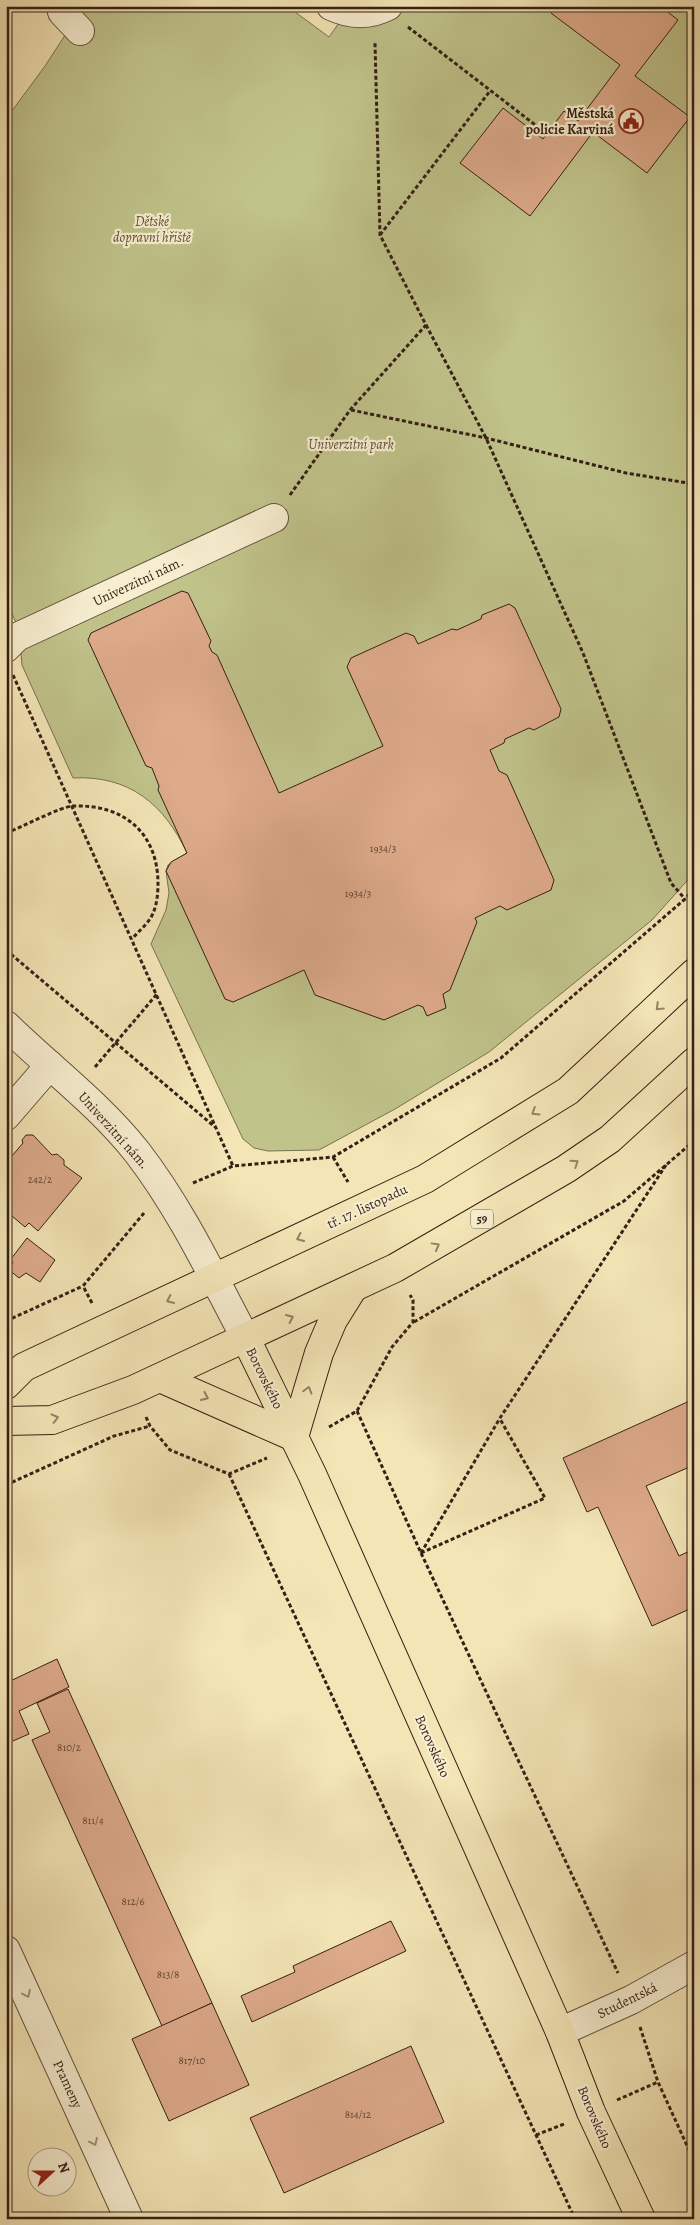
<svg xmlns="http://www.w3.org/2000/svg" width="700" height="2225" viewBox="0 0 700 2225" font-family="Alegreya,serif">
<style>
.green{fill:#c0c38a;stroke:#7a7150}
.building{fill:#ddaa8a;stroke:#351f15}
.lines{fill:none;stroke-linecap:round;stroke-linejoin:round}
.minor-casing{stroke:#64503d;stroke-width:30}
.major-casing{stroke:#351f15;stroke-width:30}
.path{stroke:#351f15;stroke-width:3;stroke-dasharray:4 2.5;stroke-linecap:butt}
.minor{stroke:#f7eed0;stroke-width:28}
.major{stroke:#f3e5b6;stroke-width:28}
.oneway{stroke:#948266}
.oneway2{stroke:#a0917c}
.labels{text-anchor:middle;stroke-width:4.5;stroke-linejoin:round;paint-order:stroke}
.number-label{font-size:11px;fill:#5f4232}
.shield{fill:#f7eed0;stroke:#6f5d4d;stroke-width:1}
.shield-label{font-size:12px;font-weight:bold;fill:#351f15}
.poi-label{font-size:14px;font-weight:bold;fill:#351f15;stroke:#f7eed0;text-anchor:end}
.park-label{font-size:14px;font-style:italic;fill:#5f5038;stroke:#f7eed0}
.street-label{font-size:14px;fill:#351f15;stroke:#f7eed0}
</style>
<rect width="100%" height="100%" fill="#f3e5b6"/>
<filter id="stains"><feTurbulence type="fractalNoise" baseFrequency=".004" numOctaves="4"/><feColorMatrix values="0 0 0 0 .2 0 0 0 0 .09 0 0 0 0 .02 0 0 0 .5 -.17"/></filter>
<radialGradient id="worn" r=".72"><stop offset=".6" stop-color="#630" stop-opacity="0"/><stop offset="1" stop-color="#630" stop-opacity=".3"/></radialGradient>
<path class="green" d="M84,6H287L329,37L351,6H694V873L652,920L489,1052L395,1109L319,1150L268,1151L254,1148L243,1139L151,944L166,910L169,893L166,871L168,865L187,853C164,804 129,775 73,778L22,665L19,630L6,599V119L45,66Z"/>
<g class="building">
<polygon points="557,6 660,6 678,20 635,76 690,117 647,173 593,132 530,216 460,163 503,108 543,139 564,111 578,121 620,65 551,13"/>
<polygon points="182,591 188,593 211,641 209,646 212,652 217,655 279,793 383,746 347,667 351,658 406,633 414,636 418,644 452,629 457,630 481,619 482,615 509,604 515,608 561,709 559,717 534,730 529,728 505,739 504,743 490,750 499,771 507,775 554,880 551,890 507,910 500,906 475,918 477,922 450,990 443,994 446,1008 427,1016 423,1007 418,1005 384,1020 315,995 304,970 233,1002 225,999 166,871 171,862 187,853 158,790 159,786 152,768 146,766 88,640 91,633"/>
<polygon points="26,1135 33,1135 52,1155 57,1154 64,1160 64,1165 82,1178 38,1231 29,1223 25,1227 6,1211 6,1163 23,1143 22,1140"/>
<polygon points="27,1238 55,1260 40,1282 26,1273 19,1278 8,1269 13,1263 11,1259"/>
<polygon points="694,1399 694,1465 646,1486 679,1556 694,1549 694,1607 652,1626 598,1507 587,1512 563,1458"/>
<polygon points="57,1659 69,1687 19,1711 29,1734 6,1744 6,1683"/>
<polygon points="68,1689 212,2003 162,2026 32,1740 50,1732 37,1703"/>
<polygon points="391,1921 406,1951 252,2022 241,1996 295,1972 293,1966"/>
<polygon points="212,2003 249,2085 169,2121 132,2039"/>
<polygon points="411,2046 444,2122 284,2193 250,2118"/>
</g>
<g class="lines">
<defs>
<g id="minor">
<polyline points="61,6 62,12 80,31"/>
<path d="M331,6C350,15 369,16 388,6"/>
<polyline points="6,648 17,637 274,518"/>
<path d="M6,1025C50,1068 99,1104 137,1152C181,1209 212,1275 246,1339"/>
<polyline points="6,1116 50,1065"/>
<polyline points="6,1950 129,2219"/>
<polyline points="560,2032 631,2000 694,1965"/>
</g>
<g id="major">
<polyline points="246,1339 312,1474 560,2032 591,2112 641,2219"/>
<polyline points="160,1378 294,1437"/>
<polyline points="6,1385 24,1367 425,1179 568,1091 694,973"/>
<polyline points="6,1421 52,1420 133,1390 395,1268 566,1169 610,1139 694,1062"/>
<polyline points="294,1437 319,1353 333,1320 353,1288"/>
</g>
</defs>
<use href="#minor" class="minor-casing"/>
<use href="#major" class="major-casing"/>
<g class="path">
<polyline points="408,27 547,134"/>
<polyline points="380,235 490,91"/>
<polyline points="426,325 486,438 583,653 671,883 685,899"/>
<polyline points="351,410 486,438 626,473 694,484"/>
<polyline points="290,495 350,410 426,325 380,235 375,43"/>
<polyline points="13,675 233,1166"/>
<path d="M6,833C20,828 62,806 73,806C123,804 157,832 158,882C158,894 157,908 150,919C145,926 138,932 132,939"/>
<polyline points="6,950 215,1127"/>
<polyline points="95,1067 157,994"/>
<polyline points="333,1157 348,1182"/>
<polyline points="193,1183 233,1166 333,1157 501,1058 685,899 694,889"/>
<polyline points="92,1303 83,1286 144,1213"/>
<polyline points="6,1321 83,1286"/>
<polyline points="414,1322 624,1201 694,1141"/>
<polyline points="357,1411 421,1553 618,1973"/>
<polyline points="146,1417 150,1426 170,1450 229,1474 267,1458"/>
<polyline points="329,1427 357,1411 392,1347 413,1322 413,1300 410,1295"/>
<polyline points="229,1474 575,2219"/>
<polyline points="6,1485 114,1436 150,1426"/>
<polyline points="421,1553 500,1418 666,1165"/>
<polyline points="421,1553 545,1498 500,1419"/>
<polyline points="640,2027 658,2082 694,2161"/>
<polyline points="617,2100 658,2082"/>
<polyline points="536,2135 564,2124"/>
</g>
<use href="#minor" class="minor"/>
<use href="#major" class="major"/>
</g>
<defs><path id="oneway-chevron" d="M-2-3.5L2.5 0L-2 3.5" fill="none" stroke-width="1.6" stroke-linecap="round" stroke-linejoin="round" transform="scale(1.25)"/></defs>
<g class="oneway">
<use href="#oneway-chevron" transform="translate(659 1007) rotate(136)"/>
<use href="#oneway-chevron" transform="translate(535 1112) rotate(148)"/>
<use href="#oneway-chevron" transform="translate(575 1163) rotate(-34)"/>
<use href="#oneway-chevron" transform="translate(300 1238) rotate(155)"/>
<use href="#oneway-chevron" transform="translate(436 1246) rotate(-29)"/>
<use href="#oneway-chevron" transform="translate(170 1300) rotate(155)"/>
<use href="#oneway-chevron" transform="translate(290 1318) rotate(-25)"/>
<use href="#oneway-chevron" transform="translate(308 1390) rotate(-74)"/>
<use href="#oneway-chevron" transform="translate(205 1397) rotate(24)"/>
<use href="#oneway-chevron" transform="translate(55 1418) rotate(-14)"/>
</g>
<g class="oneway2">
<use href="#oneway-chevron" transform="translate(27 1994) rotate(65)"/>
<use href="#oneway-chevron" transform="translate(94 2142) rotate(65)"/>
</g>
<defs>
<symbol id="civic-ring" viewBox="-11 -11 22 22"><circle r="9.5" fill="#f7eed0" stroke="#8f2418" stroke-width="1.5"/><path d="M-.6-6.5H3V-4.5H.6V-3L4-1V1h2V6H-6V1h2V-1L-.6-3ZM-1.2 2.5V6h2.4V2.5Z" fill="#8f2418"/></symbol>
</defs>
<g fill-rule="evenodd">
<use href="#civic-ring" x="617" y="107" width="28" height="28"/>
</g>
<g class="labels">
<g class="number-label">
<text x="383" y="852">1934/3</text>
<text x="358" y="897">1934/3</text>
<text x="40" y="1183">242/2</text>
<text x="69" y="1751">810/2</text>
<text x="93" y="1824">811/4</text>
<text x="133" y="1905">812/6</text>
<text x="168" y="1978">813/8</text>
<text x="192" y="2064">817/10</text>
<text x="358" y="2118">814/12</text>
</g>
<rect class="shield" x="471" y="1209.5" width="22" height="19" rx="4"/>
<g class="shield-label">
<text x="482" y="1223">59</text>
</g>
<g class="poi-label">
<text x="614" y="118">Městská<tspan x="614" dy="16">policie Karviná</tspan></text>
</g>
<g class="park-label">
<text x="152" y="226">Dětské<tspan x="152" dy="16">dopravní hřiště</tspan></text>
<text x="351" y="449">Univerzitní park</text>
</g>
<g class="street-label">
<text transform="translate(138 581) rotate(-25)" y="5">Univerzitní nám.</text>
<text transform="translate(114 1130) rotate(48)" y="5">Univerzitní nám.</text>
<text transform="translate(367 1206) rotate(-25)" y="5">tř. 17. listopadu</text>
<text transform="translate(265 1378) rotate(64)" y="5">Borovského</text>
<text transform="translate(433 1746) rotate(66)" y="5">Borovského</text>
<text transform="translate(627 2000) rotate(-26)" y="5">Studentská</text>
<text transform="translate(68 2084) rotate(65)" y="5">Prameny</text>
<text transform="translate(595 2117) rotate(67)" y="5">Borovského</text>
</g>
</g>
<rect width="700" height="2225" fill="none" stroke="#f3e5b6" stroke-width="25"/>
<rect x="8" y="8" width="685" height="2210" fill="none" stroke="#351f15" stroke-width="2.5"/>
<rect x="12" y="12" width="675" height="2200" fill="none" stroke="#351f15"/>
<g transform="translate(52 2172) rotate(69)"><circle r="24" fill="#f7eed0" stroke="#a99b85"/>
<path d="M0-4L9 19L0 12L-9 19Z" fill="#8f2418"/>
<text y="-8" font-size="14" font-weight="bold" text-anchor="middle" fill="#351f15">N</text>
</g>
<rect width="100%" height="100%" filter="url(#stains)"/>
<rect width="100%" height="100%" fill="url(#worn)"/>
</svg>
